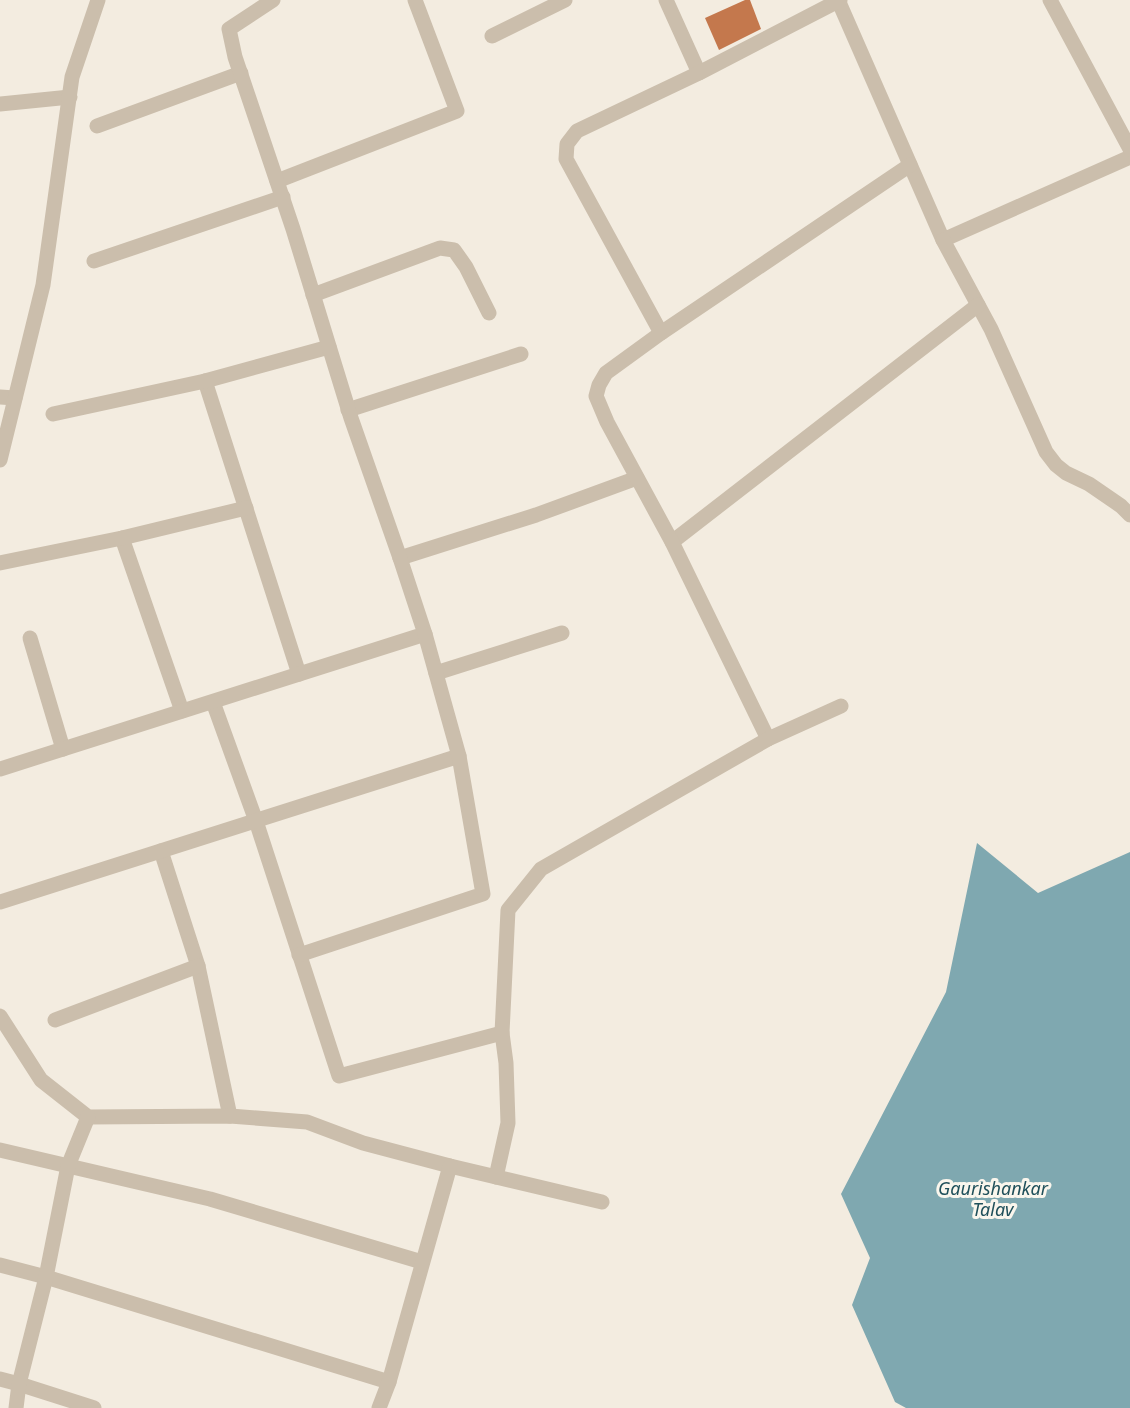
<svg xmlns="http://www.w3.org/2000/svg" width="1130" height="1408" viewBox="0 0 1130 1408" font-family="'Noto Sans',sans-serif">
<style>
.water{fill:#7fa8b0}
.building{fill:#c4784d}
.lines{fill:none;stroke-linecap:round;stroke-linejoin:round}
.minor{stroke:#cbbeac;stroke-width:15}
.labels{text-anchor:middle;stroke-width:6;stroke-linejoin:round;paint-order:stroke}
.water-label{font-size:18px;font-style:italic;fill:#20505b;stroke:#faf6ed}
</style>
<rect width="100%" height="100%" fill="#f3ece0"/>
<polygon class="water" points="977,843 1038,893 1130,852 1130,1408 906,1408 895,1402 852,1305 870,1258 841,1194 946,992"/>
<polygon class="building" points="745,0 750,0 761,29 719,50 705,18"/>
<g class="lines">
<g class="minor">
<polyline points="666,0 699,73"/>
<polyline points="838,0 943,240 1130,157"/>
<polyline points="1050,0 1130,149"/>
<polyline points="492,36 565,0"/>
<polyline points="0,104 70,97"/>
<polyline points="97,126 241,73"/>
<polyline points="277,181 457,111 415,0"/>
<polyline points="943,240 991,329 1046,452 1056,465 1066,473 1089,484 1121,506 1130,515"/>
<polyline points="94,261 283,197"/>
<polyline points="313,295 440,248 454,250 466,267 489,313"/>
<polyline points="661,333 566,159 567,144 577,131 699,73 840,0"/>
<polyline points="205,381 299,674"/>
<polyline points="0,397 15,398"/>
<polyline points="348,410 521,354"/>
<polyline points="53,414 205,381 329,347"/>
<polyline points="0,460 43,285 72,77 98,0"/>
<polyline points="122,538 182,711"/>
<polyline points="672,542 978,305"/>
<polyline points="400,558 536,515 637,478"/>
<polyline points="0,563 122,538 246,508"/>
<polyline points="30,638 63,749"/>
<polyline points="436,673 562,633"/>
<polyline points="213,702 256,821 339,1076 502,1033"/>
<polyline points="768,739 672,542 607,422 596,396 599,385 606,373 661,333 910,165"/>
<polyline points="0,769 425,634 400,558 351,418 293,229 235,57 229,29 273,0"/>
<polyline points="161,851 198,966 230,1116"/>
<polyline points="0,902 459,756"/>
<polyline points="299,955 483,894 459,756 425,634"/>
<polyline points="0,1016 41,1080 88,1117 230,1116 307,1122 363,1143 450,1166 602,1202"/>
<polyline points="55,1020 198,966"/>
<polyline points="0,1150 210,1199 422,1262"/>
<polyline points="496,1177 508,1123 506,1063 502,1033 508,910 541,869 768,739 841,706"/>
<polyline points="0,1265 46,1277 389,1382"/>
<polyline points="0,1379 19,1384 94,1408"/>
<polyline points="16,1408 19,1384 46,1277 68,1166 88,1117"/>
<polyline points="379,1408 389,1382 450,1166"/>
</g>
</g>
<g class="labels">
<g class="water-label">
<text x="993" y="1195">Gaurishankar<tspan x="993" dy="21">Talav</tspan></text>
</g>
</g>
</svg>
